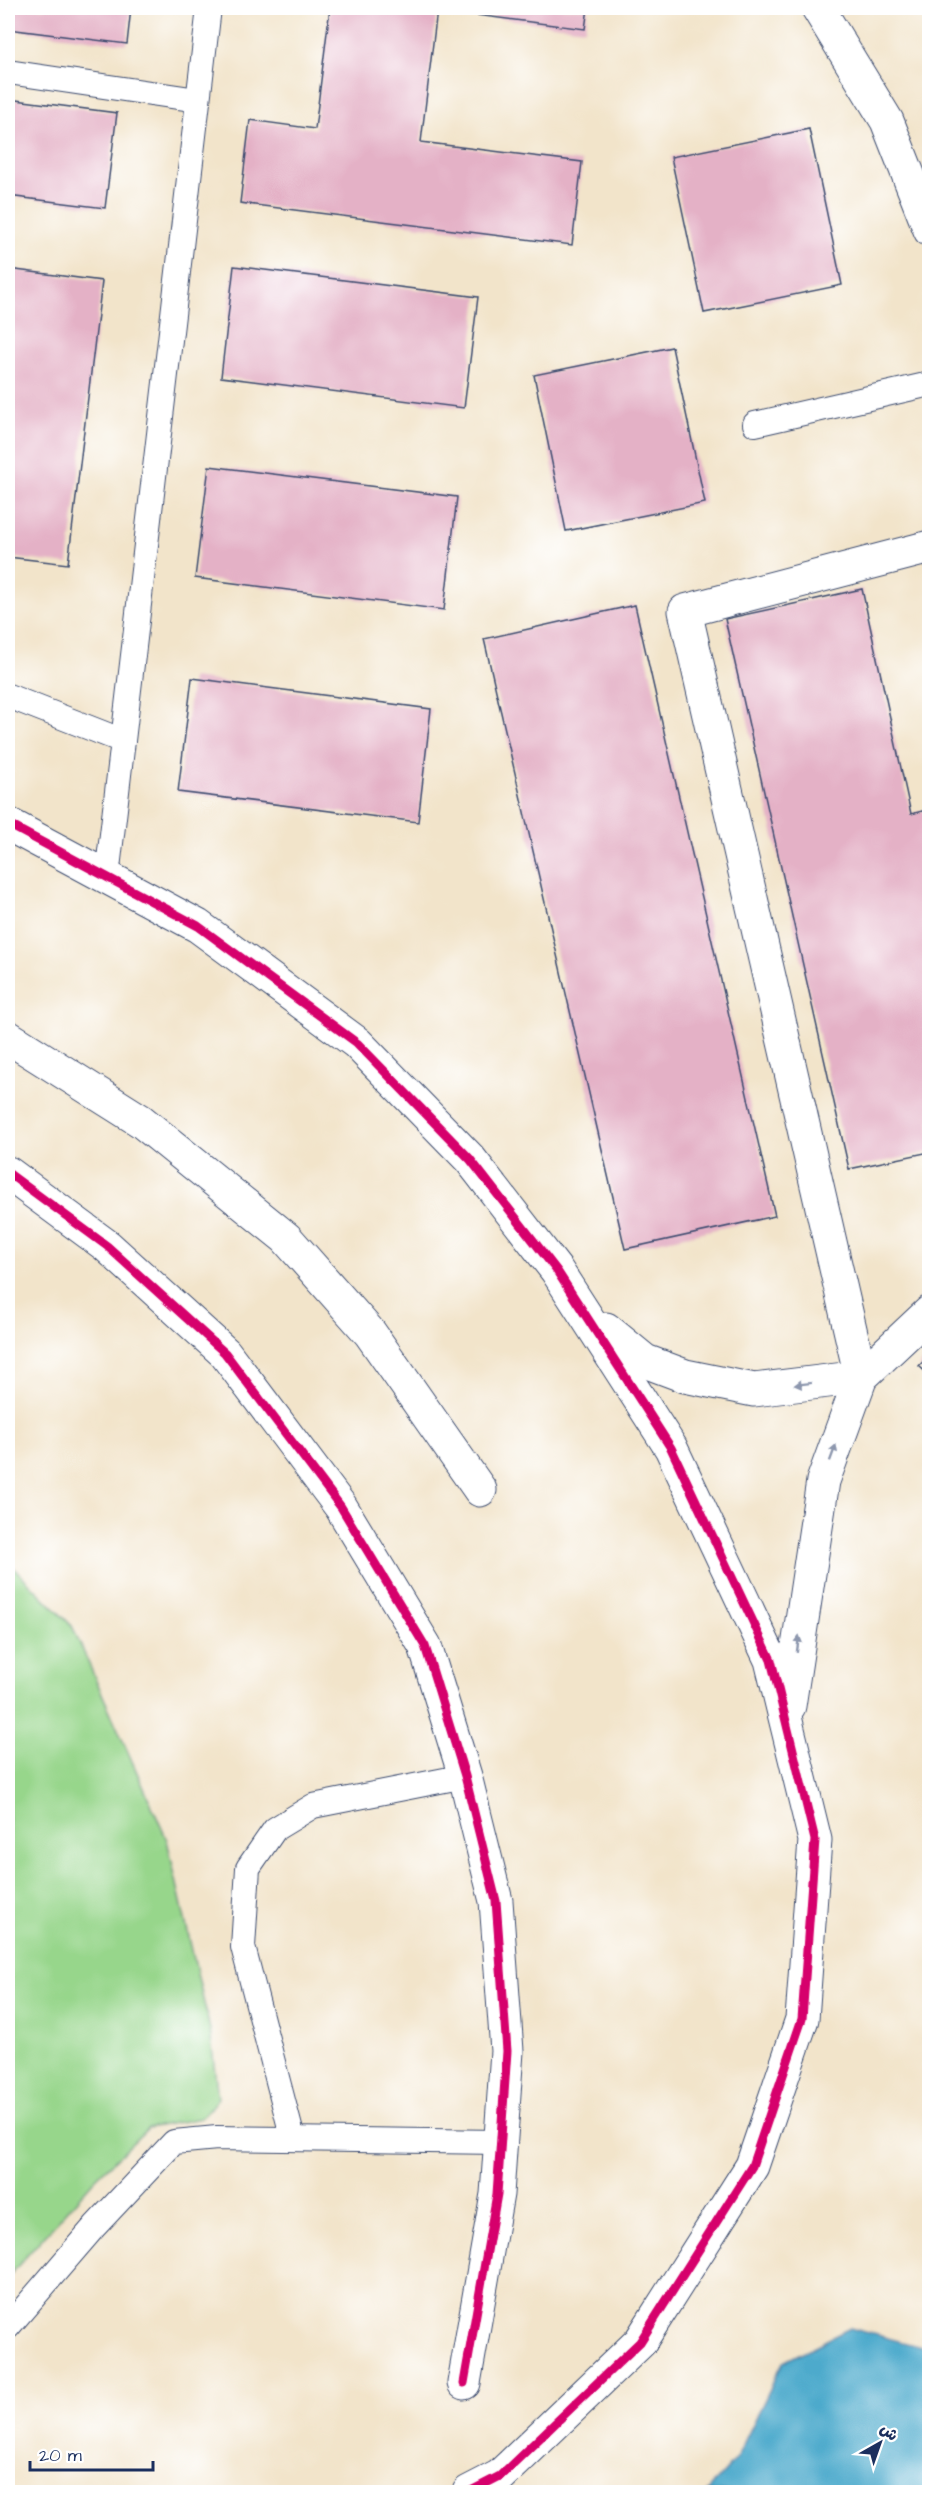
<svg xmlns="http://www.w3.org/2000/svg" width="937" height="2500" viewBox="0 0 937 2500" font-family="'Architects Daughter','Playpen Sans Arabic',sans-serif">
<style>
.green{fill:#97d68b;stroke:#598274;stroke-width:1.5}
.water{fill:#4daacc;stroke:#346c95;stroke-width:1.5}
.building{fill:#e4b1c6}
.lines{fill:none;stroke-linecap:round;stroke-linejoin:round}
.lane-casing{stroke:#3b4a6e;stroke-width:26}
.street-casing{stroke:#3b4a6e;stroke-width:35}
.lane{stroke:#fff;stroke-width:24}
.street{stroke:#fff;stroke-width:33}
.cycleway-casing{stroke:#fff;stroke-width:13}
.cycleway{stroke:#d6006c;stroke-width:9}
.oneway{fill:#8d97ae}
</style>
<rect width="100%" height="100%" fill="#fff"/>
<filter id="ink" filterUnits="userSpaceOnUse"><feTurbulence type="fractalNoise" baseFrequency=".0167" numOctaves="2"/><feDisplacementMap in="SourceGraphic" scale="12" xChannelSelector="R" yChannelSelector="G"/><feConvolveMatrix kernelMatrix="1 2 1 2 8 2 1 2 1" color-interpolation-filters="sRGB"/></filter>
<filter id="wash" filterUnits="userSpaceOnUse"><feTurbulence type="fractalNoise" baseFrequency=".008" numOctaves="4" result="noise"/><feDisplacementMap in="SourceGraphic" scale="24" xChannelSelector="R" yChannelSelector="G"/><feGaussianBlur stdDeviation="1.35" result="paint"/><feColorMatrix in="noise" values="0 0 0 0 0 0 0 0 0 0 0 0 0 0 0 0 0 1.4 0 .05"/><feComposite in="paint" operator="in"/></filter>
<g filter="url(#wash)">
<rect width="100%" height="100%" fill="#f2e4ca"/>
<polygon class="green" points="8,1562 72,1626 167,1840 210,2030 218,2099 201,2118 148,2128 95,2179 8,2277"/>
<polygon class="water" points="850,2328 929,2349 929,2492 707,2492 736,2459 783,2362"/>
<g id="blocks">
<g class="building">
<polygon points="8,8 131,8 127,44 8,29"/>
<polygon points="330,8 588,8 585,29 437,10 421,142 582,162 572,245 240,203 250,120 315,129"/>
<polygon points="8,99 117,113 105,208 8,196"/>
<polygon points="809,129 842,285 704,313 671,157"/>
<polygon points="234,266 478,297 464,408 221,377"/>
<polygon points="8,269 102,281 68,564 8,557"/>
<polygon points="672,347 705,503 566,531 534,375"/>
<polygon points="209,466 457,497 444,610 195,578"/>
<polygon points="862,589 911,814 930,809 930,1152 849,1169 725,619"/>
<polygon points="635,605 775,1216 625,1249 484,639"/>
<polygon points="192,678 431,709 418,822 178,792"/>
<polygon points="930,1354 930,1376 919,1366"/>
</g>
</g>
</g>
<g filter="url(#ink)">
<use href="#blocks" fill-opacity="0" stroke="#3b4a6e" stroke-width="1.5"/>
<g class="lines">
<defs>
<g id="lane">
<polyline points="8,72 198,100"/>
<polyline points="755,424 930,384"/>
<polyline points="8,696 123,741"/>
<polyline points="107,877 209,8"/>
<polyline points="293,2139 243,1947 248,1868 275,1829 313,1806 465,1776"/>
<polyline points="8,2327 95,2226 174,2142 217,2138 501,2142"/>
</g>
<g id="street">
<polyline points="818,8 887,121 930,230"/>
<polyline points="8,824 198,926 357,1043 470,1159 557,1271 671,1448 771,1660 815,1840 802,2019 752,2166 640,2342 500,2476 469,2492"/>
<polyline points="8,1037 141,1121 286,1238 370,1333 480,1490"/>
<polyline points="8,1173 107,1246 225,1353 341,1507 425,1646 465,1776 496,1901 507,2051 497,2194 464,2383"/>
<polyline points="606,1329 645,1361 685,1376 754,1390 861,1377"/>
<polyline points="861,1377 685,611 930,547"/>
<polyline points="789,1706 823,1481 861,1377 930,1312"/>
</g>
</defs>
<use href="#lane" class="lane-casing"/>
<use href="#street" class="street-casing"/>
<use href="#lane" class="lane"/>
<use href="#street" class="street"/>
<defs>
<g id="cycleway">
<polyline points="8,824 198,926 357,1043 470,1159 557,1271 671,1448 771,1660 815,1840 802,2019 752,2166 640,2342 500,2476 469,2492"/>
<polyline points="8,1173 107,1246 225,1353 341,1507 425,1646 465,1776 496,1901 507,2051 497,2194 464,2383"/>
</g>
</defs>
<use href="#cycleway" class="cycleway-casing"/>
<use href="#cycleway" class="cycleway"/>
</g>
<defs><path id="oneway-solid" d="M-6-.8H1V-3.2L6.5 0L1 3.2V.8H-6Z" transform="scale(1.5)"/></defs>
<g class="oneway">
<use href="#oneway-solid" transform="translate(803 1384) rotate(173)"/>
<use href="#oneway-solid" transform="translate(833 1453) rotate(-70)"/>
<use href="#oneway-solid" transform="translate(798 1644) rotate(-82)"/>
</g>
</g>
<rect width="937" height="2500" fill="none" stroke="#fff" stroke-width="30"/>
<g transform="translate(880 2443) rotate(40)" stroke="#ffffff" stroke-width="4.5" paint-order="stroke">
<path d="M0-4.5L10 22L0 15L-10 22Z" fill="#1b2f5e"/>
<text y="-9" font-size="16" font-weight="bold" text-anchor="middle" fill="#1b2f5e">ش</text>
</g>
<path d="M30 2461v9h123v-9" fill="none" stroke="#1b2f5e" stroke-width="3"/>
<text x="39" y="2461" font-size="18" fill="#1b2f5e" stroke="#ffffff" stroke-width="4.5" paint-order="stroke">20 m</text>
</svg>
